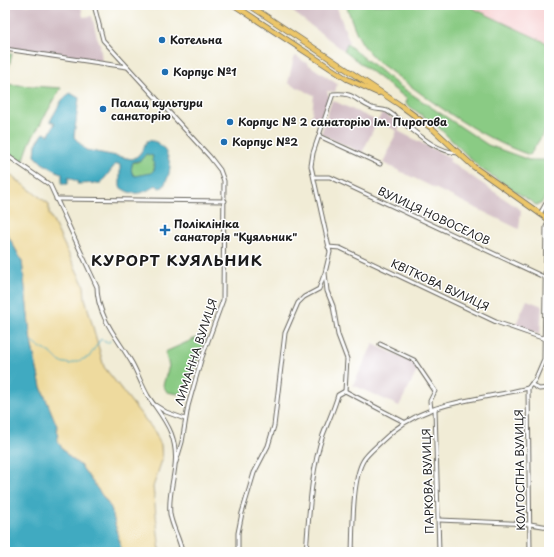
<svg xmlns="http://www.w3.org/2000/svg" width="554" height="557" viewBox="0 0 554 557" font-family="'Playpen Sans',sans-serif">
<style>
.built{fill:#f7cfd0}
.industrial{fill:#d2bdc5}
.green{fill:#8acb84;stroke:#537450}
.sand{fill:#eeda9e;stroke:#857b5d}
.water{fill:#41aac1;stroke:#2e636e;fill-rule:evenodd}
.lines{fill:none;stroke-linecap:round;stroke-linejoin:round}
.stream{stroke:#41aac1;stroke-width:1}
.minor-casing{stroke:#67655d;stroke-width:5}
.highway-casing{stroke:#67655d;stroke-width:6}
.minor{stroke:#fff;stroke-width:3}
.highway{stroke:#ecc669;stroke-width:4.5}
.poi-dot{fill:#1f6fb2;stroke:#fff;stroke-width:1.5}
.labels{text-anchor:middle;stroke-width:3;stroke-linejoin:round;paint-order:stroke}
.poi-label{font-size:11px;font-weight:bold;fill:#1c1c1c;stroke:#fff;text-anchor:start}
.street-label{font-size:11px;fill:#1c1c1c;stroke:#fff}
.district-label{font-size:15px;font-weight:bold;letter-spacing:1px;fill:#1c1c1c;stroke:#fff}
</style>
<rect width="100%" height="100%" fill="#fff"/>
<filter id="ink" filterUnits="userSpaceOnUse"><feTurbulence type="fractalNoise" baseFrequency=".025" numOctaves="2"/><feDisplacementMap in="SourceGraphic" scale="8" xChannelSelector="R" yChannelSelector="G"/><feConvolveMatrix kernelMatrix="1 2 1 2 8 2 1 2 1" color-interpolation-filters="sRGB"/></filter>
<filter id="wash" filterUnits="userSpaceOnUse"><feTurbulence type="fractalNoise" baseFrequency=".012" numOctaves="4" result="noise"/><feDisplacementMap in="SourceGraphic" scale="16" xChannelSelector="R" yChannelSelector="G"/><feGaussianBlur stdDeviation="0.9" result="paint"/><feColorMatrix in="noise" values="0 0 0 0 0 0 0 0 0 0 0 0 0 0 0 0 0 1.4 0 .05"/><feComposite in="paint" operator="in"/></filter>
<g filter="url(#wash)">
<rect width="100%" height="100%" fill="#f1ecd6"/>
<polygon class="built" points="466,5 549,5 549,44"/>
<g class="industrial">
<polygon points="5,5 81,5 83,17 92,16 97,38 100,43 102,61 6,48"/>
<polygon points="284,5 336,5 349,41 343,50"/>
<polygon points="296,56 337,84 335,92 327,91 329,97 320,124 311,122 314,95 288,83 294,57"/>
<polygon points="332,100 377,121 383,113 401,124 398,131 451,158 449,161 521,210 519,229 383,163 397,131 387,126 377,122 362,153 321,134"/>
<polygon points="527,300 542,306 540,335 515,326"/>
<polygon points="373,344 414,363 418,369 399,406 353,385"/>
</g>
<g class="green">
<path d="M346,5H466L549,44V124L530,155C476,137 424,96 377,61C358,43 355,29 346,5Z"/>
<polygon points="347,44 398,85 488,145 529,160 549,160 549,190 541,204 536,205 480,168 436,125 406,104 407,99 344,51"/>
<polygon points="5,54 12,54 5,83"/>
<polygon points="5,84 61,88 30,142 23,162 5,151"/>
<path d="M146,154L153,156L154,170L151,173L135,176C130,172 131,168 133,162H138Z"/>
<polygon points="203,335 206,337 185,391 178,394 167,392 163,385 169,366 165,352"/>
</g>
<polygon class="sand" points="5,171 49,204 49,213 84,286 85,298 104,367 155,432 161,445 162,460 153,487 160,552 122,552 111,508 81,466 68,456 58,442 57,426 41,387 31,342 22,261 5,230"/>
<g class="water">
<path d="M70,93L79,98L74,137L86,150L132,159C139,157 144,148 147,141C160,138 169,154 170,166C170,173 167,181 163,187L159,188L156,185C144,194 132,197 120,187V165L118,164L115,165L101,183L77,184L78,182L68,177V184H62V174L42,163L35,156L36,144L44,133L49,135L55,123L50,121L62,100ZM146,154L153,156L152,161L155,165L154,170L151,173L135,176C130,173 131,168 133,162L141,160Z"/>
<polygon points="5,230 22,261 31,342 41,387 57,426 58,442 68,456 81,466 111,508 122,552 5,552"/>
</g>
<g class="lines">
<polyline class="stream" points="31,342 52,354 60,362 70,364 89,357 100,340 101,339 107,343 110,341"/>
</g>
</g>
<g filter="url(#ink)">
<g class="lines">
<defs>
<g id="minor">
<polyline points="94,5 103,40 210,157 220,170 224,181 223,300 201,360 188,406 182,442 176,462"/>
<polyline points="5,49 127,67"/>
<polyline points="319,136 380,164"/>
<path d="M5,154L50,185L97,287C97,316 118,339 132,363C138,374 142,386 148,396C156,408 166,420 171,433C183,464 167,485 170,514C172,527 180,539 182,552"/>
<polyline points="314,177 330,177 546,278"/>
<polyline points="56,199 225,201"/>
<polyline points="540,214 549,198"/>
<polyline points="328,247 340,248 496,322 545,339"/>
<polyline points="380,344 414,360 435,391 430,401 431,410"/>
<polyline points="531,384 539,389 549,388"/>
<polyline points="528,388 530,552"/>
<path d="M345,391L347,359L338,335L333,306L327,291L325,273L330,252L311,166L313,153L333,94C354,92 354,100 372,108C377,110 382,109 387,111C410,125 430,151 458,153"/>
<polyline points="155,405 166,412 185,419"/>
<polyline points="435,409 439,552"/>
<polyline points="439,520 530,524 549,527"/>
<polyline points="238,552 238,533 242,513 254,473 268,446 274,426 285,333 298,303 304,297 319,289 324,275"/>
<path d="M306,552C309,516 311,469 323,435C328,422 334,409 338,395L345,391L404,422"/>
<path d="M352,552C353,530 352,480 363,461C367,454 376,447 382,441C424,399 474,402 528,388L535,380L544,359L546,227L549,220"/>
</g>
<g id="highway">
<polyline points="234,5 347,79 378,93"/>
<polyline points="249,5 400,105 434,130 474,167 549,220"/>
</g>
</defs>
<use href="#minor" class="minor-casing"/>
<use href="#highway" class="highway-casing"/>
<use href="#minor" class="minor"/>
<use href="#highway" class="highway"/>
</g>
</g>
<g class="poi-dot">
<circle cx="162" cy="40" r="4"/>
<circle cx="165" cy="72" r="4"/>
<circle cx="103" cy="109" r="4"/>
<circle cx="230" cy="122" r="4"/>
<circle cx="224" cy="142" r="4"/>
<path d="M163 224h4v4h4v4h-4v4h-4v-4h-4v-4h4z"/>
</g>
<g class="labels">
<g class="poi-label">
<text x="170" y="44">Котельна</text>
<text x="173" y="76">Корпус №1</text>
<text x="111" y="107">Палац культури<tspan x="111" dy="13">санаторію</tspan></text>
<text x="238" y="126">Корпус № 2 санаторію ім. Пирогова</text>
<text x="232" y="146">Корпус №2</text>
<text x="174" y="228">Поліклініка<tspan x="174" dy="13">санаторія "Куяльник"</tspan></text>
</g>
<g class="street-label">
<text transform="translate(434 216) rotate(25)" y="4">ВУЛИЦЯ НОВОСЕЛОВ</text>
<text transform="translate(440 285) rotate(25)" y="4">КВІТКОВА ВУЛИЦЯ</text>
<text transform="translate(196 352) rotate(-72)" y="4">ЛИМАННА ВУЛИЦЯ</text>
<text transform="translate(520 470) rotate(-91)" y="4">КОЛГОСПНА ВУЛИЦЯ</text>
<text transform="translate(428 481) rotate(-92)" y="4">ПАРКОВА ВУЛИЦЯ</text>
</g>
<g class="district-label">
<text x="177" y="266">КУРОРТ КУЯЛЬНИК</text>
</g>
</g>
<rect width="554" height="557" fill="none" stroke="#fff" stroke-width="20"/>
</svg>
